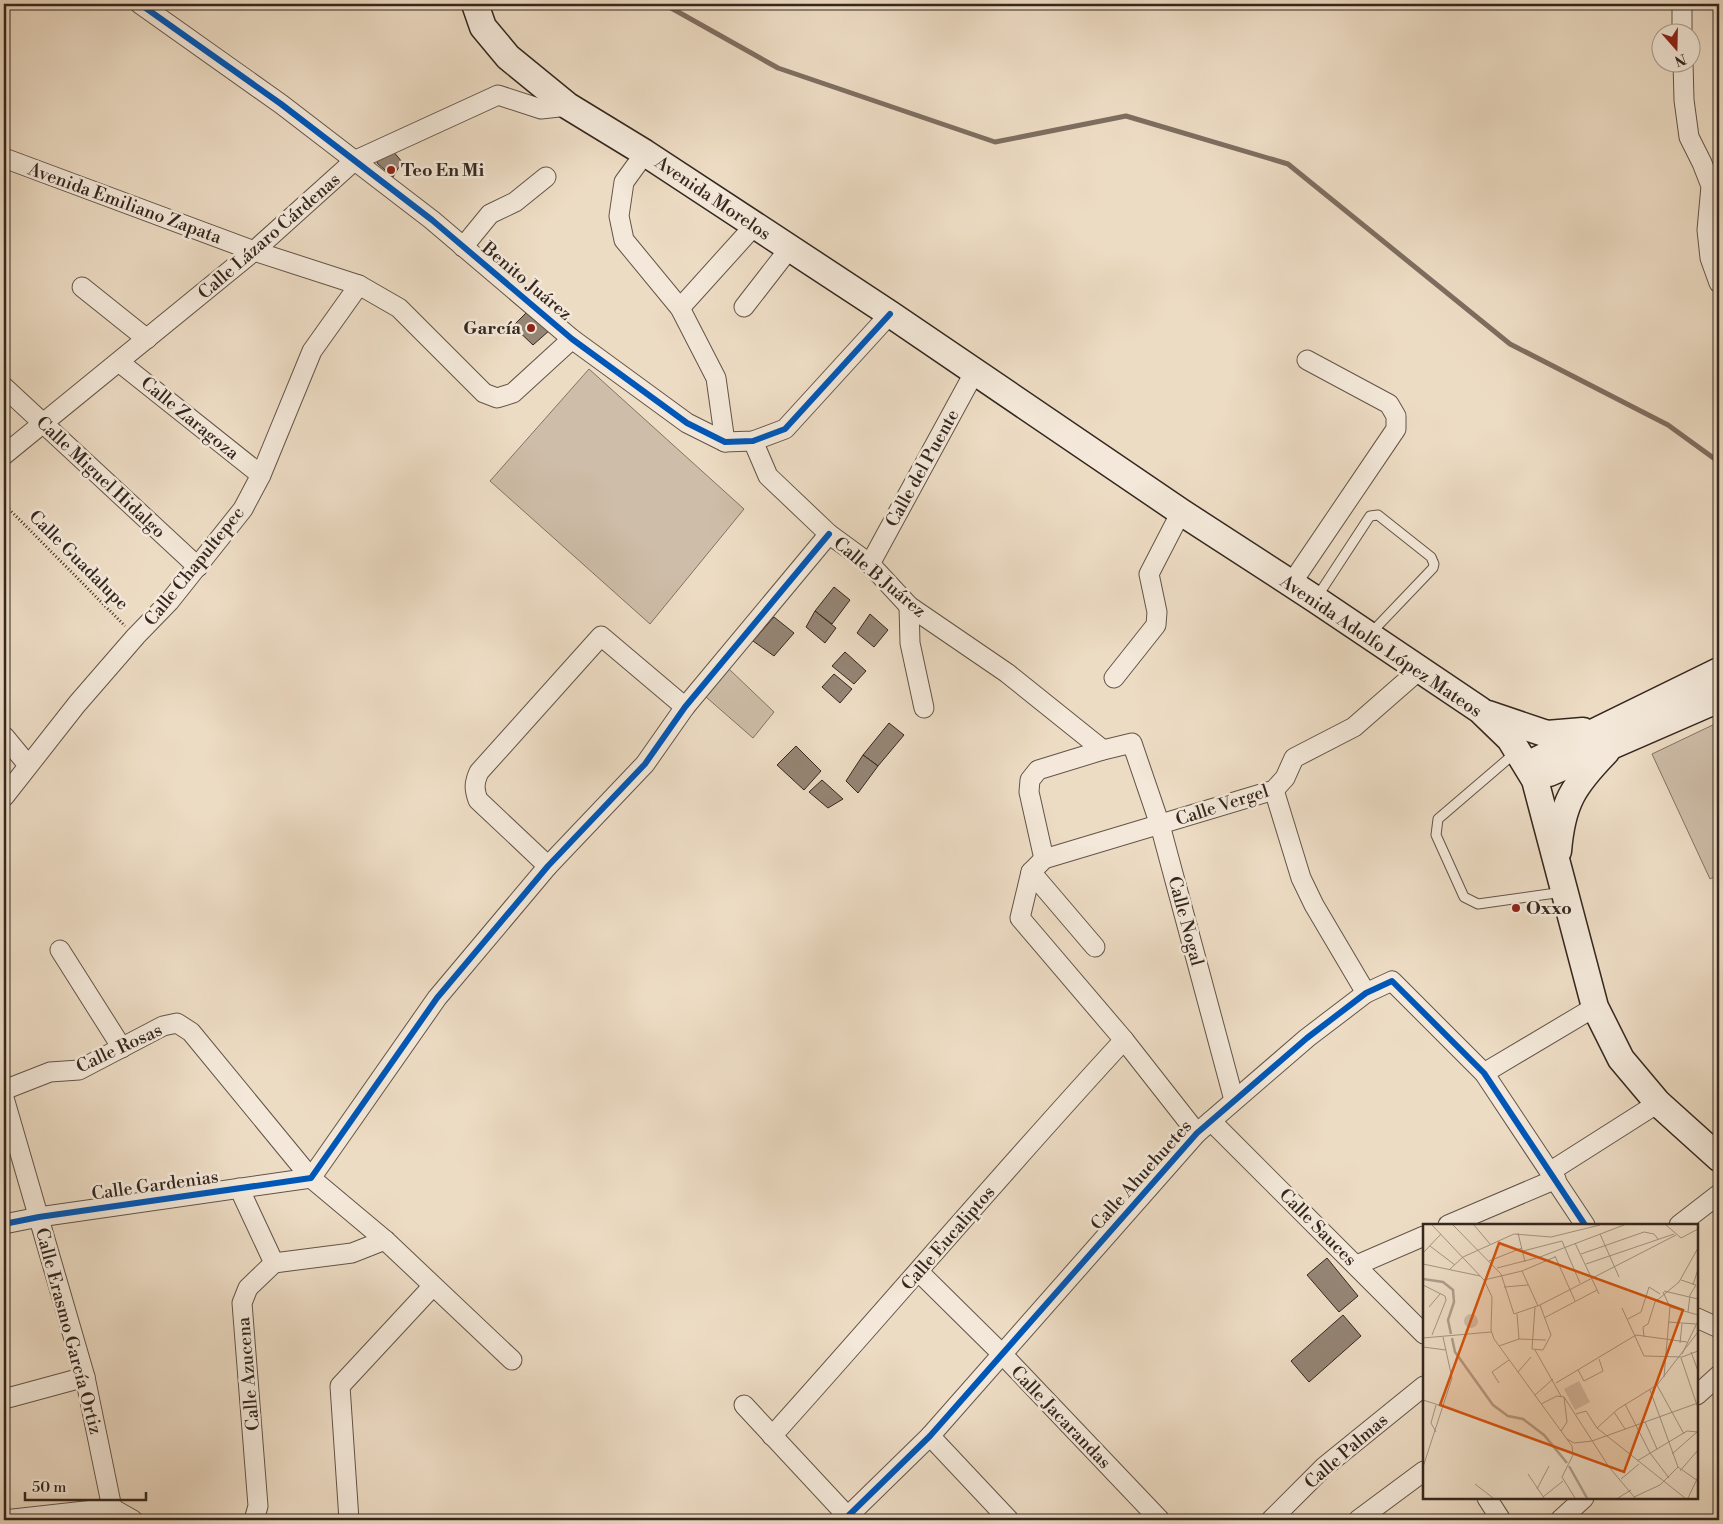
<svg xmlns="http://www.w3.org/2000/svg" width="1723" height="1524" viewBox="0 0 1723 1524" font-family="'Libre Bodoni',serif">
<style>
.green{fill:#cebda8;stroke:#827264}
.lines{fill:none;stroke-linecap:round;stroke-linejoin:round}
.stream{stroke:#7e6e60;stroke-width:5}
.building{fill:#958575;stroke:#35271f}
.lane-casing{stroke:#635448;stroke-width:11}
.street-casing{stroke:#635448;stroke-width:21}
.secondary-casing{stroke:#35271f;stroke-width:29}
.path{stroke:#35271f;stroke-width:3;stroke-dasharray:1 2.5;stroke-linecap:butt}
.lane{stroke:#f3e8d9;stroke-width:9}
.street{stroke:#f3e8d9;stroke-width:19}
.secondary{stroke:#f3e8d9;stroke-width:26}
.cycleway-casing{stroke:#f3e8d9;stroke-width:9}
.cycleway{stroke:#0057b8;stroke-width:6}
.poi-dot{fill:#8f2418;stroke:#f3e8d9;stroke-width:2}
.labels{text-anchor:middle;stroke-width:5;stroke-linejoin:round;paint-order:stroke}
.poi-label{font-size:18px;font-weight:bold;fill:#35271f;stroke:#f3e8d9;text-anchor:start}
.street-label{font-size:18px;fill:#35271f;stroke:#f3e8d9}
.inset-river{fill:none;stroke:#ae9e8c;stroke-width:2.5}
.inset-road{fill:none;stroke:#a39482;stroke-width:1}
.view{fill:#d6540e;fill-opacity:0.15;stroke:#d6540e;stroke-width:2.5}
.inset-edge{fill:none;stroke:#35271f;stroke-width:2.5}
</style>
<rect width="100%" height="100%" fill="#eddcc4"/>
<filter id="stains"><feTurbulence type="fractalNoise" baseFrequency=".004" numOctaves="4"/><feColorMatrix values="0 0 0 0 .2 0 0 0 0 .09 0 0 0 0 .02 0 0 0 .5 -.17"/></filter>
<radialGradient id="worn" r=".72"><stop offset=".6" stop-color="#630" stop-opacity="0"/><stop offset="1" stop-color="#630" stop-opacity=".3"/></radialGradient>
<g class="green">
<polygon points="589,369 744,509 650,624 490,481"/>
<polygon points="729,669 774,712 753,738 706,697"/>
<polygon points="1719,722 1719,874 1710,879 1652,754"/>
</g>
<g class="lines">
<polyline class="stream" points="664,4 778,68 995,142 1126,116 1288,164 1510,344 1668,425 1719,462"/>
</g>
<g class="building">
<polygon points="393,151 402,162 393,177 377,163 378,156"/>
<polygon points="526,313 550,330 533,345 513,326"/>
<polygon points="834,587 850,600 832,624 815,611"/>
<polygon points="815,611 836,628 825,643 806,627"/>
<polygon points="870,614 888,630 874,647 857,633"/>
<polygon points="774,617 794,633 774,656 753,641"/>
<polygon points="845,652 866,671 854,684 832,666"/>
<polygon points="834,674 852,689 840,703 822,687"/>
<polygon points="889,723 904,735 878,766 863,755"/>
<polygon points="796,746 821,771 804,790 777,765"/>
<polygon points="863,755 878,766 858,793 846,781"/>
<polygon points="822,780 843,799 828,808 809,792"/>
<polygon points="1327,1258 1358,1296 1339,1312 1307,1275"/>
<polygon points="1343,1315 1361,1336 1309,1382 1291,1361"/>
</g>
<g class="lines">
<defs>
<g id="lane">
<polyline points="1317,597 1370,516 1378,515 1431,557 1434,564 1433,568 1370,634"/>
<polyline points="1515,753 1438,819 1436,835 1464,897 1478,904 1563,892"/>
</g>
<g id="street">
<polyline points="140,4 281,104 432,220 572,339 687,423 725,442 753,441 785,429 890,314"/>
<polyline points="1682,4 1682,32"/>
<polyline points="1683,62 1684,100 1689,137 1702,163 1711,186 1707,230 1710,258 1719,283"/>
<polyline points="645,153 624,182 619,216 624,240 680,308 716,378 725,442"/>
<polyline points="4,158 254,251 359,285 399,308 484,393 497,398 513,393 572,339"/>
<polyline points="463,247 490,214 515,202 546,177"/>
<polyline points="82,287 147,339"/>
<polyline points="744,307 789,249"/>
<polyline points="680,308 754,226"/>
<polyline points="119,362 261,475"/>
<polyline points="4,387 198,567"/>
<polyline points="753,441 768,476 829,534 870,564 909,606 1007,673 1103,750"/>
<polyline points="4,455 254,251 354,161 498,95 541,109 568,106"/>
<polyline points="870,564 974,373"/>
<polyline points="1291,584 1396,429 1396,416 1389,404 1307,360"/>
<polyline points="909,606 910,643 924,708"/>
<polyline points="1114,678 1156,625 1157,612 1149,574 1181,512"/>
<polyline points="4,736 28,765"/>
<polyline points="1274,790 1301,878 1314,905 1366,993"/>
<polyline points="4,797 77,704 136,636 169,602 243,509 261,475 312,351 359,285"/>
<polyline points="1044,859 1029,792 1030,780 1038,770 1103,750 1132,743 1160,825 1234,1100"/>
<path d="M548,866L478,800C474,789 474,783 479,772L601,636L685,707"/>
<polyline points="1031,872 1095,947"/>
<polyline points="60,950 122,1048"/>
<polyline points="1484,1073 1595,1007"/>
<polyline points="4,1090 50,1072 79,1070 163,1026 177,1023 191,1032 311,1178 385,1240 512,1360"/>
<polyline points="4,1098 85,1377 112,1508"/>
<polyline points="1211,1121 1424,1334"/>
<polyline points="1197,1133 1124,1040 1020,918 1031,872 1044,859 1274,790 1285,778 1294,758 1354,727 1418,671"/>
<polyline points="1551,1171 1658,1103"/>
<polyline points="239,1188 274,1263 248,1288 242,1303 258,1506 254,1520"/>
<polyline points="4,1224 39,1217 311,1178 437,998 548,866 645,764 685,707 829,534"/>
<polyline points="1448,1225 1556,1179"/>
<polyline points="1679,1225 1719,1194"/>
<polyline points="274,1263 352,1253 385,1240"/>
<polyline points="1357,1265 1424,1236"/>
<polyline points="919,1272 1002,1354 1160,1520"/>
<polyline points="1697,1318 1719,1328"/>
<polyline points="1697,1395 1719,1375"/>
<polyline points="4,1399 85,1377"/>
<polyline points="744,1405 851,1520"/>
<path d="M772,1436C890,1305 1004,1170 1124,1040"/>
<polyline points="930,1436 1009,1520"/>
<polyline points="1487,1498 1501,1520"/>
<polyline points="4,1520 112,1508 133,1520"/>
<polyline points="349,1520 340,1386 432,1287"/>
<polyline points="844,1520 930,1436 1197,1133 1307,1038 1366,993 1392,981 1484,1073 1585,1225"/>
<polyline points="1271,1520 1324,1467 1424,1386"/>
<polyline points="1358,1520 1424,1471"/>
<polyline points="1560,1520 1584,1498"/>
</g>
<g id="secondary">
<polyline points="475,4 483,27 508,57 568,106 645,153 890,314 1181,512 1315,599 1480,710 1510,739 1535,780 1595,1007 1621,1059 1658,1103 1719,1158"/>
<polyline points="1488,714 1547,734 1583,731"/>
<polyline points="1527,765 1719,671"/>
<polyline points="1549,773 1719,699"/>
<path d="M1558,851C1562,803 1573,786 1606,752"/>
</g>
</defs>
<use href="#lane" class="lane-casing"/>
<use href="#street" class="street-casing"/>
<use href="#secondary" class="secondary-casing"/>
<polyline class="path" points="4,504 125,626"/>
<use href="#lane" class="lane"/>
<use href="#street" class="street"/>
<use href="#secondary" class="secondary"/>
<defs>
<g id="cycleway">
<polyline points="140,4 281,104 432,220 572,339 687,423 725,442 753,441 785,429 890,314"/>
<polyline points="4,1224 39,1217 311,1178 437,998 548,866 645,764 685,707 829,534"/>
<polyline points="844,1520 930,1436 1197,1133 1307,1038 1366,993 1392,981 1484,1073 1585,1225"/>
</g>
</defs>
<use href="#cycleway" class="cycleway-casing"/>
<use href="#cycleway" class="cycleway"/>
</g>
<g class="poi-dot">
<circle cx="391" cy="170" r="5"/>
<circle cx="531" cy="328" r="5"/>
<circle cx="1516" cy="908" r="5"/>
</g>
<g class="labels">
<g class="poi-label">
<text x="401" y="176">Teo En Mi</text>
<text x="521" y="334" text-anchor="end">García</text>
<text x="1526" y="914">Oxxo</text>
</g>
<g class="street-label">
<text transform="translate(713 198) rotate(34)" y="6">Avenida Morelos</text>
<text transform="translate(125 203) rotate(20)" y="6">Avenida Emiliano Zapata</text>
<text transform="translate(269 236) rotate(-41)" y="6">Calle Lázaro Cárdenas</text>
<text transform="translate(527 281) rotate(40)" y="6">Benito Juárez</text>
<text transform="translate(190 418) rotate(39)" y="6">Calle Zaragoza</text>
<text transform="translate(922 468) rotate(-61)" y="6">Calle del Puente</text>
<text transform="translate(101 477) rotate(43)" y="6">Calle Miguel Hidalgo</text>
<text transform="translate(79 560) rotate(45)" y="6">Calle Guadalupe</text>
<text transform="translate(194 566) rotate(-51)" y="6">Calle Chapultepec</text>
<text transform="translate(880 577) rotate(40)" y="6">Calle B Juárez</text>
<text transform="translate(1381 646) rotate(34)" y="6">Avenida Adolfo López Mateos</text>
<text transform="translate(1222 805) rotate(-18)" y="6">Calle Vergel</text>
<text transform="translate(1186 921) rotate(75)" y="6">Calle Nogal</text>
<text transform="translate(119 1048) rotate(-25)" y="6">Calle Rosas</text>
<text transform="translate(1141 1175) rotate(-48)" y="6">Calle Ahuehuetes</text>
<text transform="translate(155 1185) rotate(-8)" y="6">Calle Gardenias</text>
<text transform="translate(1318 1227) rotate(45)" y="6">Calle Sauces</text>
<text transform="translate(948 1238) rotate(-49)" y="6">Calle Eucaliptos</text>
<text transform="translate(69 1331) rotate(75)" y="6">Calle Erasmo García Ortiz</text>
<text transform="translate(248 1374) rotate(-95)" y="6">Calle Azucena</text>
<text transform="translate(1061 1417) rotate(46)" y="6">Calle Jacarandas</text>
<text transform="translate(1346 1451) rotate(-41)" y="6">Calle Palmas</text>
</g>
</g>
<g transform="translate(1423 1224)">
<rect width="275" height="275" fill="#eddcc4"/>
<path d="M41 97a7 7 0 1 1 14 0a7 7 0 1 1-14 0ZM156,157L167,178L152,186L141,165Z" fill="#cebda8"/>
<path class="inset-river" d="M0,55L20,58L30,66L31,78L25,96L28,110M29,114L32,128L70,181L85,192L100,195L121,211L144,239M146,242L164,274"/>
<path class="inset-road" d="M9,1L61,56L69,73L68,106L71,115L149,222L150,231L139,253L152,274M30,1L78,50L91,90L117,81L253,11M51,1L67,20M243,1L258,14L275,5M95,9L102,38M177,10L196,53M152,19L176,70M7,22L32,41M100,27L139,17L157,59M0,29L18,10M158,30L221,8L231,10L235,15M132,32L152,77M66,37L99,24M0,40L57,52M163,40L251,10M74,44L117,33L201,1M27,45L40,33L91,10L128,13L177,1M99,47L115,82M61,56L99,47L132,33M258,56L273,61M0,61L22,72L23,76L9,111M270,61L275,45M81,63L105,61M241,67L275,75M240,68L247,83L275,91M6,83L17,70M112,83L109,125L120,126L128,111L117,81M199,84L221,132L259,133L275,127M265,88L267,71L273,61M94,90L96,115M121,94L174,66M205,95L218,88L226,63L237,70M245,98L273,100M221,113L220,103L225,100L232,78L256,58L275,24M0,114L68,108M257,119L259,100M76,122L96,115L123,116M0,123L23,126M112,126L138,172M268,128L275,147M259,130L275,97M258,134L275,184M155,146L161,157L180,147L176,135M95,148L108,133M241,153L247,83M76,159L69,148L86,136M133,159L213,111L264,118M234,161L261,210M227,166L255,243L275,257M112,171L130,155M0,176L22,183M118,180L134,172L141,173L186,243L212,274M202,180L227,229L246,254M13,181L8,199L13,208M191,188L202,205M153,190L163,187L174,204L262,274M222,198L234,225M174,204L195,185L234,161L275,108M138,207L144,198L141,173M144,215L151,219L169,217L275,179M249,230L274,208M214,237L264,207L275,208M0,243L29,154L20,113M257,247L275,226M105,250L121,274M198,255L216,240M52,260L70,274M114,265L126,242M120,273L140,257M211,273L237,261L255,243M195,274L208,266M265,274L275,253"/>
<path class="view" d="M76,19L260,86L201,248L17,181Z"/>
<rect width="275" height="275" class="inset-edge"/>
</g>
<rect width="1723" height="1524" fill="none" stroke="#eddcc4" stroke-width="20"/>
<rect x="5" y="5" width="1713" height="1514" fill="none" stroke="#35271f" stroke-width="2.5"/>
<rect x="10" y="10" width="1703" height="1504" fill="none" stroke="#35271f"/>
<g transform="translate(1676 48) rotate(160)"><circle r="24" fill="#f3e8d9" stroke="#a79b8f"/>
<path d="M0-4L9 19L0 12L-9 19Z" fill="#8f2418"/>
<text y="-8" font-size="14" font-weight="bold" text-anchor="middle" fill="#35271f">N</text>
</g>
<path d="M25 1492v8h121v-8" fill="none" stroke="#35271f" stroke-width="2.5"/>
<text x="32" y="1492" font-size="15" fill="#35271f" stroke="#f3e8d9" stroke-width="4" paint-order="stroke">50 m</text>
<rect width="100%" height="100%" filter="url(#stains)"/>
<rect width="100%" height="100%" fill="url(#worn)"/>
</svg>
